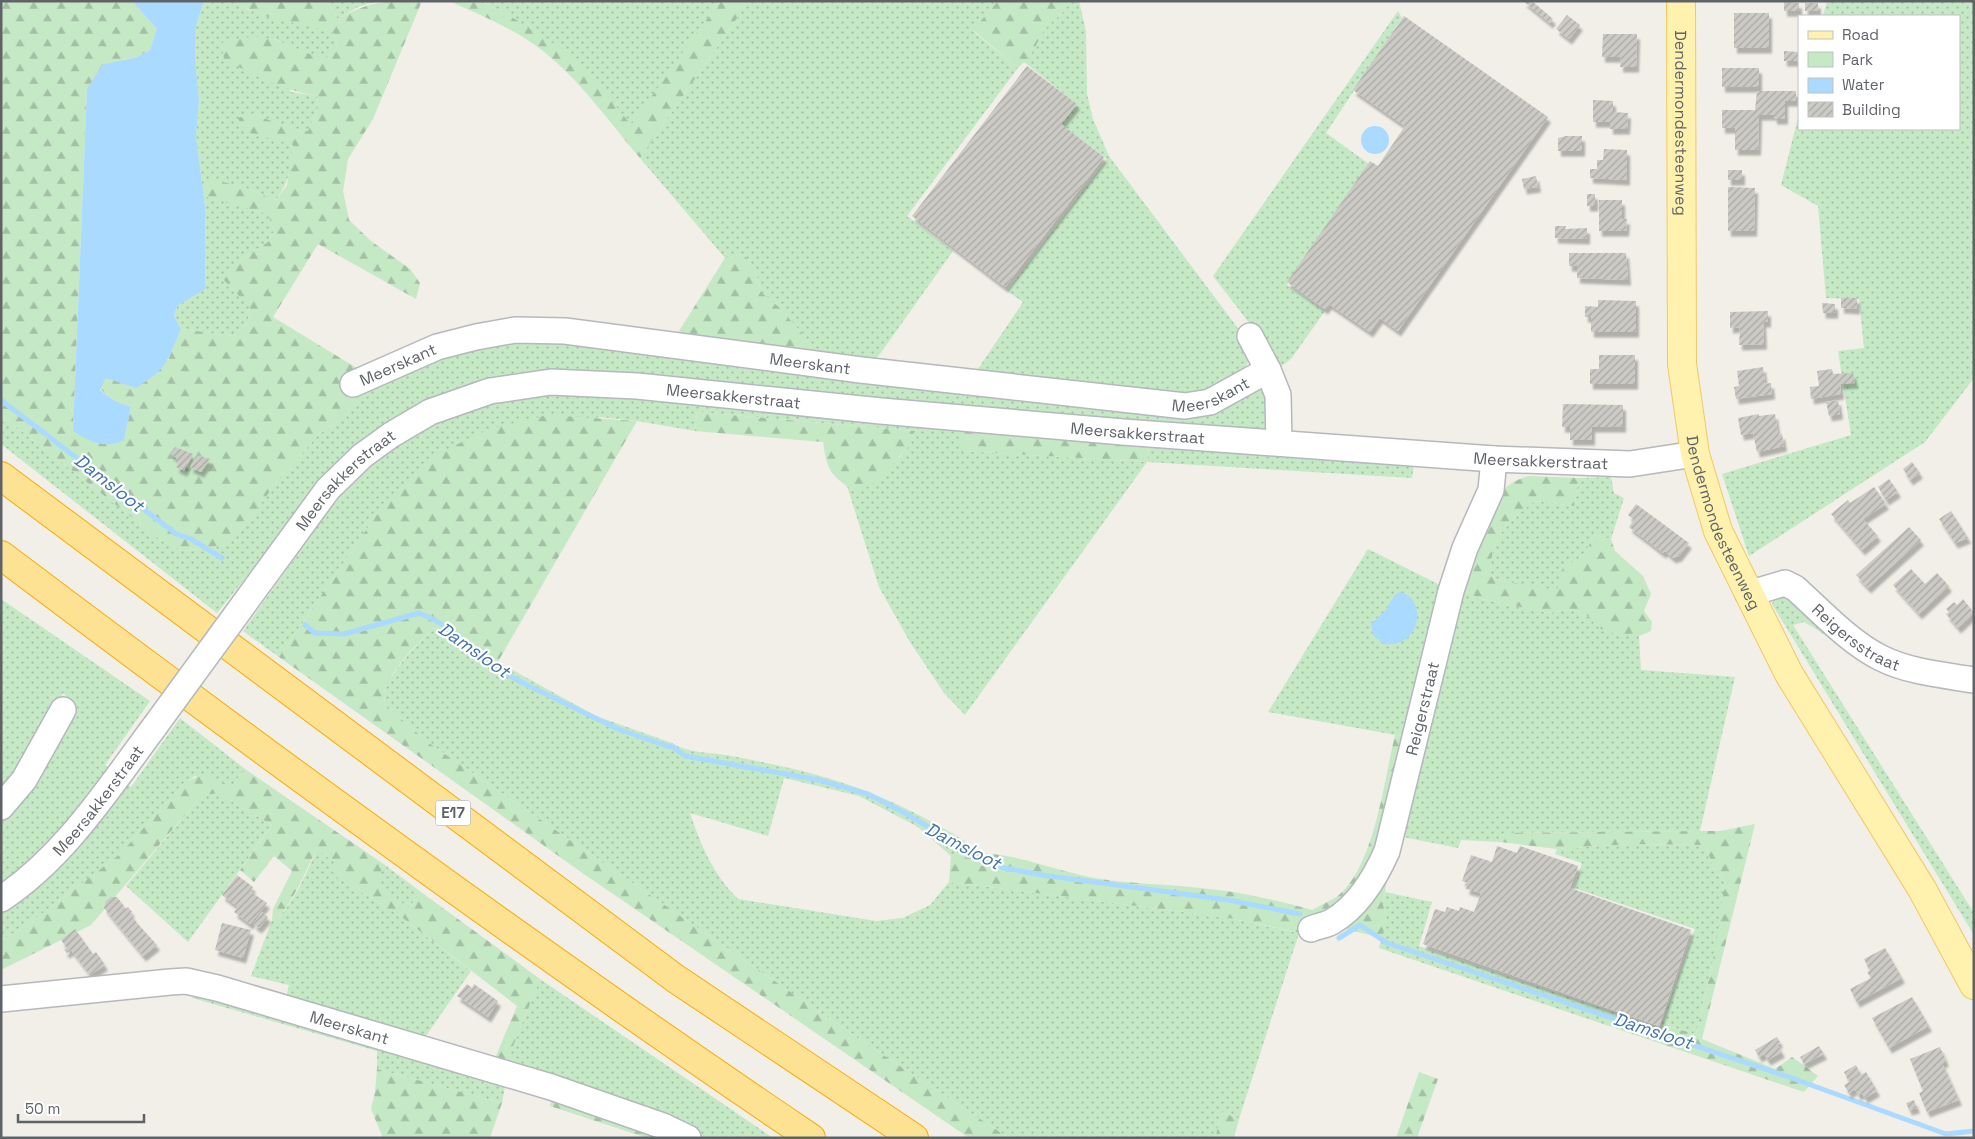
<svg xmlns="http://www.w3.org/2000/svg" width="1975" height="1139" viewBox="0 0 1975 1139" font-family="'Space Grotesk',sans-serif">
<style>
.green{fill:url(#green-dots)}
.forest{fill:url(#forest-firs)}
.water{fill:#aadaff}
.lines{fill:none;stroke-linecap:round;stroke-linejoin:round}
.stream{stroke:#aadaff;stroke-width:5}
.building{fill:url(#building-hatch);filter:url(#shadow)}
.minor-casing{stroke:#b5b8bc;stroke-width:28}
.major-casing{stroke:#f2c960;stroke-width:30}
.highway-casing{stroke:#f9ab00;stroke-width:30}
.minor{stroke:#fff;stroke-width:25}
.major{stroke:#fff2af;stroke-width:28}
.highway{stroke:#fde293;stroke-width:28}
.minor-bridge-casing{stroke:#b5b8bc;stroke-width:28;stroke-linecap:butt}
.minor-bridge{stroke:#fff;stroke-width:25}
.labels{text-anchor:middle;stroke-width:4.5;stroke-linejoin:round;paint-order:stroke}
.shield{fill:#fff;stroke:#8f9295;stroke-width:1}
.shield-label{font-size:15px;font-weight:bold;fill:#5f6368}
.street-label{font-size:16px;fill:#5f6368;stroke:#fff}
.water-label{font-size:18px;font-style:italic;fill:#4174aa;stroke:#fff}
</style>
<defs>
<pattern id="green-dots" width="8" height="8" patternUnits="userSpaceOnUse" patternTransform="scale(1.25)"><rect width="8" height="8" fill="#c5e8c5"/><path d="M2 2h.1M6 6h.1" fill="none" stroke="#a3c0a4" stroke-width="1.8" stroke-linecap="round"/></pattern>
<pattern id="forest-firs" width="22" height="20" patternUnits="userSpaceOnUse" patternTransform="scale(1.25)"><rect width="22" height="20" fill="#c5e8c5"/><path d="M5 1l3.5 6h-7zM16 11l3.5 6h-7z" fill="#a3c0a4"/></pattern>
<pattern id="building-hatch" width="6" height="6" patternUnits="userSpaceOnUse" patternTransform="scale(1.25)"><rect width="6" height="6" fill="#cccac5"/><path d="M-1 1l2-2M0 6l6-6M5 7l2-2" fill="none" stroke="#a9a8a4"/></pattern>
<filter id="shadow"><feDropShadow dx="3" dy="5.5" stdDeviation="1" flood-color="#0004"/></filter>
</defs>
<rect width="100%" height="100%" fill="#f1efe8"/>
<g class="green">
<path d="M204,1H237L248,10L318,26L334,33L337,46L327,58L315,57L274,39L291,92L317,96L318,110L308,131H301L252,114L286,143L293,144C292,166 289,182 276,200L243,187L239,205L268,214L274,231L268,242L240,260L250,307L248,322L234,336L181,329L174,316L177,306L205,288V206L196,136L199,102L195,59L196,26Z"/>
<polygon points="320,1 378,1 358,7 338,19 327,3"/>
<polygon points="477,1 720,1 631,126 618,111 502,11"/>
<polygon points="749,1 998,1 973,31 1018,68 907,216 953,251 880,354 874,360 809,358 811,344 780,308 762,293 755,270 744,254 725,258 640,158"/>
<path d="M1069,1H1079L1086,31L1087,94L1093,119L1109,156L1246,339L1251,357L1243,371L1204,398L972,378L1023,302L1007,291L1107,159L1061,124L1077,104L1024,62C1034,52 1036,39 1045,28C1054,19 1065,14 1069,1Z"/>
<polygon points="1827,1 1974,1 1974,378 1925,442 1749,556 1722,474 1851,435 1838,351 1864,348 1859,299 1826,298 1818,206 1781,185 1799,114 1799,129 1959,129 1959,16 1823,16"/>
<polygon points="1398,11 1402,18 1326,133 1369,164 1287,285 1325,311 1291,359 1279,368 1257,333 1213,276"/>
<polygon points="526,334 1176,410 1259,387 1269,393 1266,429 1260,433 523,374 319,487 217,613 1,444 1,415 162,541 184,551 226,545 245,525 277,482 319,434 345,417 362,391 418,359"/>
<path d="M583,391L961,427L962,451L1147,462L1149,446L1414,464L1412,478L1147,462L965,715L944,693L910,642L879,587L847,486L854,491C875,478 910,456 915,431L697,412L695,431L637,421L599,417L375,517L279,657L243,631L341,493L369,465L397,444L430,424L508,398Z"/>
<path d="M1611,477L1614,493L1624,498L1611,539L1594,535C1585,554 1584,559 1563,566L1558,591L1496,580L1490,574C1491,539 1507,520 1535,501L1574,506L1579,478Z"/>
<polygon points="1368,549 1446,588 1407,737 1268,712"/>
<polygon points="1464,589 1477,598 1548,613 1574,609 1586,615 1601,629 1624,636 1639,636 1641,670 1735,677 1700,831 1503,833 1501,842 1461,840 1458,848 1398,836"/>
<path d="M1780,592L1846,644L1974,687V694C1945,688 1912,685 1884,673C1855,661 1832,637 1804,622L1793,625L1974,913V935L1772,604L1775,596Z"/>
<polygon points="1,599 150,701 105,765 109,768 86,800 39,855 1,885 1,821 56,746 68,720 72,702 63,693 48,728 1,800"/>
<path d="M434,628L451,636L491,672L498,662L596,716L672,743C690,754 711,752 731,756C754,760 776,765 798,770C866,786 928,816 985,854L963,853L951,856L918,827L859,796L784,778L768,836L690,813C701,846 713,874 738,899L876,921L903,918L930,905L949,882L1229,918L1299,933L1239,1119L1222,1112L1215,1138H1009L862,1041L429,743L386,706C385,703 384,697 384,694C387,675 420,641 434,628Z"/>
<polygon points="180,718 245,769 231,787 195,776 183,784 120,854 34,920 1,941 1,909 126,784 131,787"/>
<polygon points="218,793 272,825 188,942 126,886 196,802 206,795"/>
<polygon points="1630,844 1705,845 1714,868 1724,881 1721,926 1696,1034 1667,1026 1659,1043 1379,948 1386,920 1383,904 1385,892 1432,902 1419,946 1660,1028 1695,929 1574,888 1582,863 1555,854 1557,849"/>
<path d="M317,849L335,862L337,877L399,915L471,971L421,1043L285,1003L289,985L251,976L272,920H277C295,899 306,875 317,849Z"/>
<polygon points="385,865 421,892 409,908 375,883"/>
<polygon points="540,979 773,1138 704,1138 684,1127 505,1066"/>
<polygon points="193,992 506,1081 502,1103 377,1069 377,1051 192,998"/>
</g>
<g class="forest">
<path d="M1,1H132L157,29L150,50L137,57L122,60L87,89L73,431L124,440L131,407L115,401L100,389L106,378L168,360L181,329L234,336L248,322L250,307L223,279L240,260L268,242L274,231L268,214L206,197L200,186L211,179L243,187L276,200L287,185L293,145L244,131L238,118L252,114L301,131H308L318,110L317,96C282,90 255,76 224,59L221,43C238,38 258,34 275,40C293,46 308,56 327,58L337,46L334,33C310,23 251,19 237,1H320L327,3L338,19C372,0 384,1 422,1L373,119L348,159L343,191L349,220L371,241L410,269L420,283L416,299L318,244L273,317L360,370L363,391L345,417L319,434L277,482L245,525L226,545L184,551L162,541L1,415Z"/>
<path d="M449,1H477L502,11L570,54L599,85L631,125L720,1H749L640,158C609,122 581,81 543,51C515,29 481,15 449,1Z"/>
<polygon points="998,1 1069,1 1066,9 1045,29 1030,56 1018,68 973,30"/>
<polygon points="744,254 755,270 762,293 780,308 811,344 809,358 674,339 725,258"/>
<path d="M697,412L915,431L911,444L886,471L870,486L854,491C830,475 827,470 823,442L695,431Z"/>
<path d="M548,415L637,421L492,672L451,636L434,628C419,641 387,674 384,694C384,697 385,703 386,706L429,743L862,1041L1009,1138H969L581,872L279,657L375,517L431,457L489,429Z"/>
<polygon points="961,427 1149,446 1147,462 961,451"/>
<path d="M1529,476L1579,478L1574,506L1535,501C1507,520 1491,539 1490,574L1496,580L1557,590L1563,566C1584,559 1585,554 1594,535L1611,539L1615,551L1643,576L1651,594L1644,611L1652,622L1651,631L1639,636H1624L1601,629L1586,615L1574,609L1548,613L1477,598L1464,589C1476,550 1482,486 1529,476Z"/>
<path d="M1395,735L1423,740L1387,879L1383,904L1386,920L1382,938L1346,929L1337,933L1310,935L1229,918L949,882L951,856C1000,844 1053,872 1101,879C1133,884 1167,884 1200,888C1238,891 1275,900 1312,910C1320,905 1331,901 1339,895C1375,864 1384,780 1395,735Z"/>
<path d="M245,769L385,865L376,883L409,908L421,892L540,979L505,1066L493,1063L517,1006L399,915L337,877L331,870L334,862L317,849C304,874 295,898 277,920H272L273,909L292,871L274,856L254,882L240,870L272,825L218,793L206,795L196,802L91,925L1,970V941L34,920L120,854L183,784C204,770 212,776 231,787Z"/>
<path d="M1755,824L1702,1039L1775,1069L1792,1057L1818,1076L1804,1092L1659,1043L1666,1026L1696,1034C1708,983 1721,933 1724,881L1714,868L1705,845L1630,844L1557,849L1501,842L1503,833L1700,831H1720Z"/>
<polygon points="377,1069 502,1103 490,1138 383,1138 371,1109 375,1092"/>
<polygon points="1419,1072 1438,1079 1417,1138 1396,1138"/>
<polygon points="553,1094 673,1138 647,1138 550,1106"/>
<polygon points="1222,1112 1239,1119 1234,1138 1215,1138"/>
</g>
<g class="water">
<path d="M132,1H204L196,26L195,59L199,101L196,136L205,206V289L177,306L174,316L181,329C167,362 167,369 136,388L106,378L100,390L115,401L131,407L124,440C105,450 89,441 73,431L87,89L102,65L137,57L150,50L157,29Z"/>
<circle cx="1375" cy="140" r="14"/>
<path d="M1400,592C1427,598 1423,648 1384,644L1373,635L1371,624L1386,610L1394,596Z"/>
</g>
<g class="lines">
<g class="stream">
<polyline points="1,400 176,534 191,539 222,558"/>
<polyline points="305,625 315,633 344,634 419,613 433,619 455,633 499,670 521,682 618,729 667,746"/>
<polyline points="667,746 673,747 685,756 819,780 868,794 905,813 994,866 1042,875 1228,900 1300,914"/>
<polyline points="1339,938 1360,925 1387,943 1789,1077 1946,1134 1974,1131"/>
</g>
</g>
<g class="building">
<polygon points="1523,1 1532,1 1553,19 1550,23"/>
<polygon points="1784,2 1799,3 1799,11 1784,11"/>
<rect x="1805" y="3" width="13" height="8"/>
<rect x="1734" y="13" width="35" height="35"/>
<polygon points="1567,15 1580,25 1569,39 1556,29"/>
<polygon points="1404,16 1548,117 1398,331 1380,318 1370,332 1329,304 1325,309 1287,282 1370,161 1378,166 1405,126 1353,90"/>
<polygon points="1603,34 1637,34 1636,67 1620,67 1621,57 1602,57"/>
<polygon points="1784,51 1799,52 1799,61 1784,61"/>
<polygon points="1027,66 1077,104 1061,124 1104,157 1005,287 912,216"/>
<rect x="1722" y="68" width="37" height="19"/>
<polygon points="1757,91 1796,91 1796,101 1785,101 1785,119 1774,119 1774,115 1759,115 1758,150 1735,150 1735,128 1722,128 1722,110 1755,110"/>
<polygon points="1593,100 1613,101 1613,112 1628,113 1627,129 1610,129 1610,122 1593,122"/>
<polygon points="1566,136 1582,136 1582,151 1558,151 1558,138"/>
<polygon points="1604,149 1627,150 1627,180 1590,178 1590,169 1597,169 1597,160 1603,160"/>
<rect x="1728" y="170" width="14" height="10"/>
<polygon points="1536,176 1538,187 1524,189 1522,179"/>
<polygon points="1728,187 1755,188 1754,231 1728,231"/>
<rect x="1587" y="194" width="8" height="12"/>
<polygon points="1599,200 1622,200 1622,219 1627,219 1626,231 1599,231"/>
<polygon points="1555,226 1566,226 1565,229 1587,228 1587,239 1555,238"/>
<polygon points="1569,253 1626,253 1628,280 1577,278 1577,266 1569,266"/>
<polygon points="1841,298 1857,298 1857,309 1841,308"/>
<polygon points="1598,300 1636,301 1636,332 1591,332 1591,317 1585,317 1585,306 1598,307"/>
<polygon points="1822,303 1835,304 1835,313 1823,313"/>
<polygon points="1768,311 1768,322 1763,322 1764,344 1739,345 1740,327 1730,328 1730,312"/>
<polygon points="1599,355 1635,355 1635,384 1590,384 1590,369 1599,369"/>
<polygon points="1763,367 1765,384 1771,383 1772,394 1736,399 1734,387 1739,386 1737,371"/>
<polygon points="1832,369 1833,374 1853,373 1855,383 1840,384 1841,394 1811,399 1810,387 1819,386 1817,371"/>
<polygon points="1838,400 1840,414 1829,416 1826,402"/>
<polygon points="1563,404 1623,405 1623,427 1592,427 1592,440 1570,440 1570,427 1562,427"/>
<polygon points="1759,414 1759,416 1775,414 1778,435 1782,434 1784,446 1757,452 1753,433 1741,435 1738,418"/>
<polygon points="175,447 193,454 184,471 176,467 178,464 175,461 177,458 170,454"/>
<polygon points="197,455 210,459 201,472 190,467"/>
<polygon points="1912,462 1920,473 1910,480 1903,469"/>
<polygon points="1889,479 1898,492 1886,500 1878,487"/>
<polygon points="1874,487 1886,504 1863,519 1878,536 1862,550 1831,514 1848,500 1850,503"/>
<polygon points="1636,504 1689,543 1679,556 1673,558 1665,551 1663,553 1629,527 1634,520 1628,515"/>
<polygon points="1951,511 1968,538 1955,543 1939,519"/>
<polygon points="1909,527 1921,540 1868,588 1856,575"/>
<polygon points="1911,569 1925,584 1937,573 1949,586 1919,614 1893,585"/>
<polygon points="1963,599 1974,613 1958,628 1946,614 1949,612 1946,609 1954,602 1957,605"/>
<polygon points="1497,846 1517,853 1520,846 1578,866 1570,888 1691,930 1659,1026 1423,944 1435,909 1445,912 1447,907 1459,911 1460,907 1474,912 1481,893 1466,889 1468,883 1462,881 1471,855 1492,862"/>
<polygon points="237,875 253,887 250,891 267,903 250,924 234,912 238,907 222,895"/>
<polygon points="111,897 117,897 126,909 128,907 132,912 130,913 137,923 157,945 143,956 104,908 106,901"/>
<polygon points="262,912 268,917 259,928 253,924"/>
<polygon points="222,923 251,930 243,958 215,950"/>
<polygon points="75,929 93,954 96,952 105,965 90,975 71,950 67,953 64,950 67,948 61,940"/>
<polygon points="1885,948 1902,978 1857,1002 1850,989 1871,978 1867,972 1870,971 1864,959"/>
<polygon points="467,984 472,988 474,984 498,1001 488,1017 457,996"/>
<polygon points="1912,997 1929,1026 1889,1048 1872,1018"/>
<polygon points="1777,1037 1780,1042 1777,1044 1782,1052 1768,1060 1764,1054 1759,1057 1755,1050"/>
<polygon points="1819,1046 1824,1054 1804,1064 1800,1057"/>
<polygon points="1940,1047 1946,1061 1942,1063 1959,1100 1927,1112 1919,1093 1923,1091 1910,1059"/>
<polygon points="1856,1065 1860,1073 1848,1080 1844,1072"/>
<polygon points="1866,1072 1877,1091 1865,1098 1862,1093 1858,1095 1855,1089 1849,1093 1844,1085"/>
<polygon points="1914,1100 1917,1108 1909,1110 1906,1103"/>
</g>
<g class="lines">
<defs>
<g id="minor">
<polyline points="1250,336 1268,370 1278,395 1279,443"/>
<path id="s1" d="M353,384L437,347L476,337L515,330L565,331L861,370L1185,406L1210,402L1268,370"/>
<path id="s2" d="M260,582L328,489L362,456L391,435L430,412L490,391L551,382L637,386L881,411L1123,432L1494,459L1630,464L1695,454"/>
<path id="s3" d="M1748,594L1785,583L1795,588C1822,612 1849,642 1881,658C1909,672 1943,675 1974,680"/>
<polyline points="1,807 24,780 63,710"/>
<path id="s4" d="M1,899C65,857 110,786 155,726"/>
<path id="s5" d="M1311,929C1318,926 1327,925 1333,921C1358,906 1376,876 1387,851L1451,591L1465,548L1491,490L1494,459"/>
<path id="s6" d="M1,999L170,982L186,981L217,988L551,1087L663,1126L688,1138"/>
</g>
<g id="major">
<path id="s7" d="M1681,1L1682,364L1695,454L1718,531L1789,674L1922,889L1974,985"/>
</g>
<g id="highway">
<polyline points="1,476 676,979 914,1138"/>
<path d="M1,555C266,755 535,952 811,1138"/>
</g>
</defs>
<use href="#minor" class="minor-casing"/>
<use href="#major" class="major-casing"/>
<use href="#highway" class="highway-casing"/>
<use href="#minor" class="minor"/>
<use href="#major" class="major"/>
<use href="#highway" class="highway"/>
<defs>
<polyline id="minor-bridge" points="155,726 260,582"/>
</defs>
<use href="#minor-bridge" class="minor-bridge-casing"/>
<use href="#minor-bridge" class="minor-bridge"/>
</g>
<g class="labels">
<rect class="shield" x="435.5" y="800.5" width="35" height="25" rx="4"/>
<g class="shield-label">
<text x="453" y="818">E17</text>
</g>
<g class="street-label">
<text dy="6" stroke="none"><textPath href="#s7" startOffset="122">Dendermondesteenweg</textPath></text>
<text dy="6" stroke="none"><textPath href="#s1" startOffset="469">Meerskant</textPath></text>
<text dy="6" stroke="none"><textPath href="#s1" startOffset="49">Meerskant</textPath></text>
<text dy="6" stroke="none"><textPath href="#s1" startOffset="874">Meerskant</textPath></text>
<text dy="6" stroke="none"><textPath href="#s2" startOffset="552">Meersakkerstraat</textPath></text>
<text dy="6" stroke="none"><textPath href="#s2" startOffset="958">Meersakkerstraat</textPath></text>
<text dy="6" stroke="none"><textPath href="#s2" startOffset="1362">Meersakkerstraat</textPath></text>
<text dy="6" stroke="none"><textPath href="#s2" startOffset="134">Meersakkerstraat</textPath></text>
<text dy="6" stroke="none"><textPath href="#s7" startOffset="528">Dendermondesteenweg</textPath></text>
<text dy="6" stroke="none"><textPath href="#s3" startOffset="129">Reigersstraat</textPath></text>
<text dy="6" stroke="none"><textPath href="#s5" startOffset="260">Reigerstraat</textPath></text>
<text dy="6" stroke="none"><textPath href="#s4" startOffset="139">Meersakkerstraat</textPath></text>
<text dy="6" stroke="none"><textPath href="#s6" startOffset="356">Meerskant</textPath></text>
</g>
<g class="water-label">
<text transform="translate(109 483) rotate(38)" y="6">Damsloot</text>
<text transform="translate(474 650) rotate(35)" y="6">Damsloot</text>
<text transform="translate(963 846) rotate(27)" y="6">Damsloot</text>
<text transform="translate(1653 1031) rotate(18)" y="6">Damsloot</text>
</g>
</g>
<rect width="1975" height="1139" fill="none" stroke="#5f6368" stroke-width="5"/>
<rect x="1798" y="15" width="162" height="115" fill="#ffffff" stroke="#bfc1c3"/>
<rect x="1808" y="31" width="25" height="8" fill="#fff2af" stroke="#bfc1c3"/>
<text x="1842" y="40" font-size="15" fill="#5f6368">Road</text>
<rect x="1808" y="52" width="25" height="15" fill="#c5e8c5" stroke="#bfc1c3"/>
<text x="1842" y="65" font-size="15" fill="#5f6368">Park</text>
<rect x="1808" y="78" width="25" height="15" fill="#aadaff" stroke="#bfc1c3"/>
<text x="1842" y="90" font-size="15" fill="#5f6368">Water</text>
<rect x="1808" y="102" width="25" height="15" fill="url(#building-hatch)" stroke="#bfc1c3"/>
<text x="1842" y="115" font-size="15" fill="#5f6368">Building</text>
<path d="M18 1114v8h126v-8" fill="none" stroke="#5f6368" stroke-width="2.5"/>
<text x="25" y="1114" font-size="15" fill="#5f6368" stroke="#ffffff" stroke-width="4" paint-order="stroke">50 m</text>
</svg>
